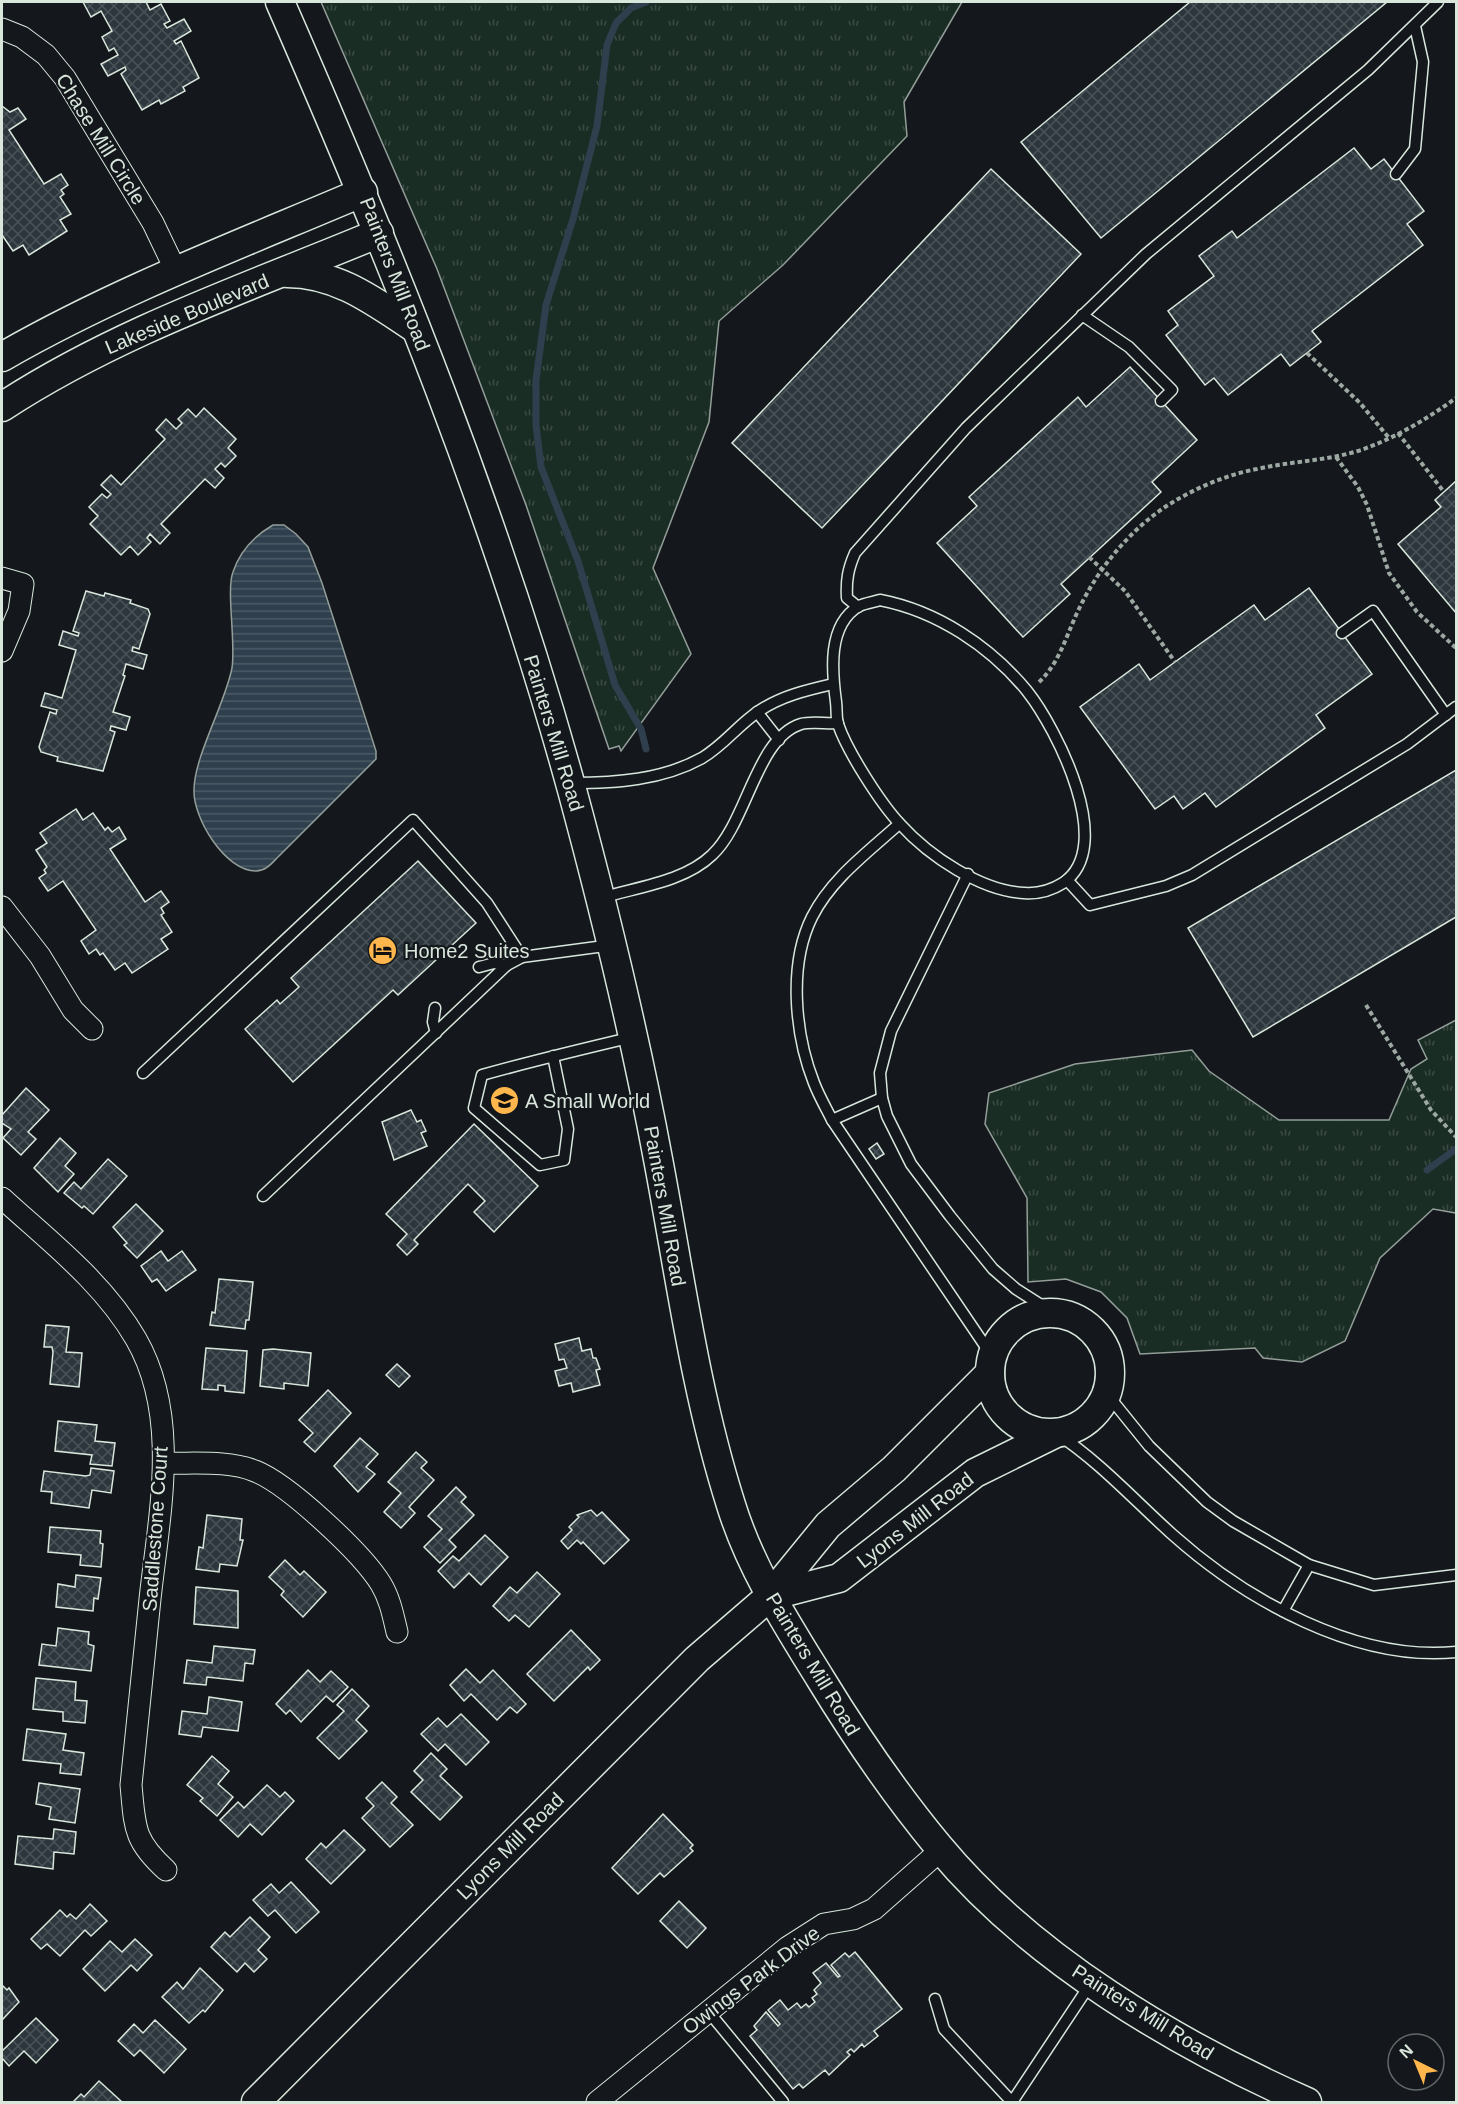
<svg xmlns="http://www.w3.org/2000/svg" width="1458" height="2104" viewBox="0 0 1458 2104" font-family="Helvetica,sans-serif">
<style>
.grass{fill:url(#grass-tufts);stroke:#939e99;stroke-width:1.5}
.water{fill:url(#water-rules);stroke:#939e99;stroke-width:1.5}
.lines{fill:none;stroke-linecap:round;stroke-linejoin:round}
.stream{stroke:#2f3f4d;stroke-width:7}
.building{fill:url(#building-cross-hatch);stroke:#d8e6dc;stroke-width:1.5}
.lane-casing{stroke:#d8e6dc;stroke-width:13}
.street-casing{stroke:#d8e6dc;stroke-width:23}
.secondary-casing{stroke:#d8e6dc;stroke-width:31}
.path{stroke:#9da8a2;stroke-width:4;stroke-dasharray:4.5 3;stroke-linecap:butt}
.lane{stroke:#14181c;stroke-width:10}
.street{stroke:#14181c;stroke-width:21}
.secondary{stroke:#14181c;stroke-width:28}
.labels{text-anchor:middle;stroke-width:4.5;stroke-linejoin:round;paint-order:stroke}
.street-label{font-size:20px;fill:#d8e6dc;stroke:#14181c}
.poi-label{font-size:20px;fill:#d8e6dc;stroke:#14181c;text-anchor:start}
</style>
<defs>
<pattern id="grass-tufts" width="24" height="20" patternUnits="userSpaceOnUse" patternTransform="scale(1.5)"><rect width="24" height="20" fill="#1a2d24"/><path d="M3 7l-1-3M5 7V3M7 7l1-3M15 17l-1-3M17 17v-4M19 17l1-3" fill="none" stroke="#3b4b43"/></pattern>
<pattern id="water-rules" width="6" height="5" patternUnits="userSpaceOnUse" patternTransform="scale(1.5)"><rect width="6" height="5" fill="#2f3f4d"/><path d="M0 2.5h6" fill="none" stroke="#4c5b66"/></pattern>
<pattern id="building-cross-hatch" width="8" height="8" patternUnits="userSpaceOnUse" patternTransform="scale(1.5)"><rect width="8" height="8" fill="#2c363c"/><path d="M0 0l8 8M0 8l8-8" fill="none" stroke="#4a5358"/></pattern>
</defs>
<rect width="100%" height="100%" fill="#14181c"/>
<g class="grass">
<polygon points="321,2 962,2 904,102 907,136 783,265 719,321 709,422 653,568 691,654 621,751 619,746 609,749 526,505 437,269"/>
<polygon points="1456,1020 1456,1213 1433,1209 1380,1258 1345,1341 1302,1362 1263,1358 1255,1348 1140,1354 1127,1318 1101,1292 1066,1279 1028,1282 1027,1198 985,1124 989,1093 1075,1064 1192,1050 1209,1071 1279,1120 1389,1120 1411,1069 1427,1059 1418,1040"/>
</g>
<path class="water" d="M273,525H284L296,534L308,547L322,583L376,751V759L278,857C272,863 266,871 256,871C225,871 193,818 194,790C194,757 225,704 232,668C236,642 226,590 233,572C240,551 254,536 273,525Z"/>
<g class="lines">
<g class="stream">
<polyline points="646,2 631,8 616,23 607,45 597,126 573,219 546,305 536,380 536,425 541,467 578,561 615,685 641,729 646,749"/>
<polyline points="1427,1170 1456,1149"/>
</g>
</g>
<g class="building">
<polygon points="83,2 146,2 150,10 161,4 170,21 164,24 167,28 184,19 191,31 174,41 176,44 181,41 199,78 183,87 185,91 161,104 159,100 142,110 121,74 126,70 125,67 108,76 101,64 118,55 114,48 109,51 102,37 112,31 101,11 91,17"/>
<polygon points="1190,2 1387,2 1101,238 1021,142"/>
<polygon points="2,106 10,112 18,108 26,119 9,130 44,184 61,174 68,185 61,190 64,194 60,197 71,214 60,220 67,231 29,255 23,245 13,251 2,235"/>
<polygon points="1354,148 1371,169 1384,159 1424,211 1407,224 1423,245 1312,331 1321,342 1290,366 1281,354 1228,395 1214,378 1205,385 1166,335 1178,325 1168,311 1214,276 1199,256 1232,231 1237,238"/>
<polygon points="991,169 1081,254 822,528 732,443"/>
<polygon points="1130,367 1197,440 1152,482 1161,492 1061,584 1070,594 1023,637 937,543 977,506 969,497 1078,397 1086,407"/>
<polygon points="204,408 236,439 228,448 236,456 225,467 221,463 215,469 224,478 215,488 205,479 161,524 170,533 160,544 150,534 147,538 151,542 138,555 130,546 121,555 90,524 98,516 89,507 102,494 107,498 111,494 101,485 111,475 121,485 165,439 156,430 166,419 176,429 182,423 178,419 188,409 196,417"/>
<polygon points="1456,481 1456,613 1398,544 1441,507 1435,500"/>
<polygon points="1309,588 1372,674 1316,715 1325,728 1216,807 1205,793 1183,809 1174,796 1155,809 1080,707 1139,664 1150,680 1254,605 1265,620"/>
<polygon points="86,591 104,596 105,593 131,600 130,603 148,609 150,614 139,649 133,647 132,651 147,655 143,669 126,664 123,675 125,676 113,712 130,717 126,730 111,726 110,730 115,732 103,771 57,761 58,757 41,752 39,747 50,712 56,714 57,710 41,706 45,693 62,698 76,650 59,645 63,631 78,636 79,633 73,631"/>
<polygon points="1456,770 1456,917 1253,1037 1188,928"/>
<polygon points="76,809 83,820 93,813 105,830 108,827 112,832 119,827 126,839 110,849 145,902 161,891 169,902 161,908 164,913 161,915 172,932 161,939 168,949 132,973 125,963 115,970 103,953 100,955 96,949 89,954 81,941 96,930 63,881 48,891 39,878 46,873 44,870 47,867 36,850 47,843 40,833"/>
<polygon points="418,861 476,923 398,995 393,990 293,1082 245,1029 277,1000 280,1004 299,987 291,978"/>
<polygon points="26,1088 49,1110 28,1132 36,1139 21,1155 3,1138 11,1129 2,1123 2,1115"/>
<polygon points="411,1110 417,1122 421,1120 426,1131 421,1133 427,1146 394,1160 382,1122"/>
<polygon points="474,1124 538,1186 494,1232 474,1212 485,1201 468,1184 414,1240 418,1244 407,1255 397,1245 407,1234 386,1214"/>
<polygon points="60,1138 76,1153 65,1166 74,1174 58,1192 34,1168"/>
<polygon points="877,1143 884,1154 876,1159 869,1149"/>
<polygon points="108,1159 127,1176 93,1214 84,1206 82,1208 64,1193 74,1182 81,1189"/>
<polygon points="136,1204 163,1231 137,1258 124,1245 127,1243 113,1227"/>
<polygon points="161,1251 168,1261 182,1251 196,1270 166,1291 157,1279 152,1282 141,1266"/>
<polygon points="219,1279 253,1282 249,1320 246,1320 245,1329 210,1325 212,1312 215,1313"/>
<polygon points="46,1325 69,1327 66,1352 82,1353 79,1387 50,1384 53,1352 52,1347 44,1347"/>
<polygon points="579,1338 582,1351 591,1349 593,1358 596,1358 600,1369 596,1370 600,1385 573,1392 571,1383 559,1386 555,1371 567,1368 564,1359 559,1360 555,1344"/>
<polygon points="206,1348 247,1351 244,1393 225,1391 225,1386 218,1385 218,1390 202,1389"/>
<polygon points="273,1349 311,1353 308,1386 284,1383 284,1389 260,1386 263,1350"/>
<polygon points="397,1364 410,1376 399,1387 386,1375"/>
<polygon points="328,1390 351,1413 315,1452 304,1442 313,1433 299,1420"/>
<polygon points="58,1421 97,1425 95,1441 115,1443 112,1466 90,1464 92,1455 55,1451"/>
<polygon points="360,1438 378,1454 366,1467 375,1474 358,1492 334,1466"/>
<polygon points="416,1452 427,1462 421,1468 434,1480 409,1507 415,1513 401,1528 384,1512 401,1493 388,1482"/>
<polygon points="91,1468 114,1471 111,1493 92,1490 89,1508 51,1503 52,1492 41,1491 44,1471 86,1476 90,1475"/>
<polygon points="456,1487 466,1497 461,1502 474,1515 449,1540 456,1547 440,1563 424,1547 442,1529 428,1516"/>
<polygon points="591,1510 597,1516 602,1512 629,1540 604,1564 583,1542 581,1544 577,1540 568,1549 561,1541 572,1530 569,1527 579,1517 577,1515"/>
<polygon points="207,1515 242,1519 240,1540 243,1540 237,1566 220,1564 219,1572 196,1569 199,1547 203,1548"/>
<polygon points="50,1527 101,1531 100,1543 103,1544 101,1567 80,1565 81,1555 48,1552"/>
<polygon points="485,1535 508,1557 481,1585 469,1573 454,1588 438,1571 453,1556 459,1561"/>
<polygon points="285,1560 300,1575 304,1571 326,1592 303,1617 281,1595 284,1591 269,1577"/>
<polygon points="537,1572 560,1594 529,1627 515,1615 509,1621 493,1606 510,1587 517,1593"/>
<polygon points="76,1575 101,1578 98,1599 94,1598 93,1611 56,1607 58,1584 75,1587"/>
<polygon points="196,1587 238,1591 238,1628 194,1624"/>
<polygon points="58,1628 89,1632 88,1644 94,1646 91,1671 39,1665 42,1644 56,1646"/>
<polygon points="571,1630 600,1660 590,1670 588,1667 554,1701 527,1674"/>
<polygon points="214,1646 255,1650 253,1664 245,1663 243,1681 207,1677 206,1685 184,1683 187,1660 212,1663"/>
<polygon points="466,1669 480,1683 493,1670 526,1704 517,1713 510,1707 497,1720 471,1694 464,1701 450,1685"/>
<polygon points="308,1670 320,1682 331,1671 348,1687 333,1702 326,1696 301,1722 290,1710 286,1714 276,1704"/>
<polygon points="36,1678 76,1682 75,1700 87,1701 85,1723 63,1721 63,1712 33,1709"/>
<polygon points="352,1689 369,1706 356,1720 367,1731 339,1759 317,1738 344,1711 337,1705"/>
<polygon points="209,1697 242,1702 238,1731 203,1727 201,1737 179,1734 182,1711 207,1714"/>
<polygon points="461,1714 489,1742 466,1765 445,1744 438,1751 421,1734 438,1718 447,1727"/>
<polygon points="27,1729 66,1734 63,1750 84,1753 81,1775 60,1773 61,1764 23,1760"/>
<polygon points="431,1753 447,1769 440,1776 462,1797 440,1820 411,1792 423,1780 414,1771"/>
<polygon points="212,1756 229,1771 218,1784 233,1797 217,1816 200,1801 203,1798 187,1785"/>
<polygon points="382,1782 397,1797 391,1803 413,1825 390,1847 362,1818 374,1806 366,1798"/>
<polygon points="39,1783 80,1789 75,1823 49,1819 51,1807 36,1804"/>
<polygon points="267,1785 280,1797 285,1792 294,1801 262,1835 250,1824 238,1837 220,1820 238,1802 244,1808"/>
<polygon points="663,1814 693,1845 690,1848 693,1851 664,1877 660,1873 638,1894 612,1868"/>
<polygon points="54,1829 76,1832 74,1854 54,1852 53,1869 15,1864 18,1836 53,1839"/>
<polygon points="344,1830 365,1850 331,1884 306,1859 321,1843 326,1848"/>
<polygon points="291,1882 319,1912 296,1933 275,1910 268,1916 253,1900 271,1884 279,1893"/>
<polygon points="679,1901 706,1928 687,1948 660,1921"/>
<polygon points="90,1904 107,1921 91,1936 85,1930 60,1956 47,1944 41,1949 31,1939 60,1910 67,1917 70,1914 76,1919"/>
<polygon points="250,1917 270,1937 258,1950 267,1959 254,1972 245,1963 237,1972 211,1947 225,1932 230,1937"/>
<polygon points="135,1939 152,1955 137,1971 131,1965 105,1991 83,1969 110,1941 122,1952"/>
<polygon points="855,1952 902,2009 874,2031 878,2036 864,2047 862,2044 854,2052 851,2049 847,2052 850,2055 829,2075 825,2070 803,2088 799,2084 793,2089 750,2036 757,2030 754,2026 766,2012 778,2026 780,2024 768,2010 780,2000 788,2010 797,2003 801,2008 806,2004 809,2007 815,2002 812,1998 817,1994 814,1990 821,1983 813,1973 826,1963 838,1977 840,1976 831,1965 845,1953 849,1957"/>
<polygon points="200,1968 223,1990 205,2012 203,2010 189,2023 162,1997 177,1982 183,1989"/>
<polygon points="2,1985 7,1990 9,1988 19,2002 2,2020"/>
<polygon points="36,2018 58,2040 36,2063 24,2051 9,2066 2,2058 2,2051"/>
<polygon points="155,2020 186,2049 164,2073 140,2050 134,2056 118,2041 134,2024 143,2033"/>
<polygon points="99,2081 122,2102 73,2102 81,2094 84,2097"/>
</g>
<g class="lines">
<defs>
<g id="lane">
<polyline points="1396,174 1415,149 1423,62 1415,26"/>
<polyline points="1082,315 1129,347 1172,390 1161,401"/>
<path d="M880,600C937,611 990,646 1027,691C1057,729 1117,847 1063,883C1052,890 1038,894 1024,893C981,891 929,856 900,824C881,804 847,751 838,724C836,718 837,709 836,702C832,672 827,625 859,606C865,603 874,602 880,600Z"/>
<path d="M858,607L847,598C846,580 848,569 855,553L966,428L1146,254L1368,70L1438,2"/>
<polyline points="1342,633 1373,611 1446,715"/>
<polyline points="757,712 779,740"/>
<path d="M571,783C616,783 662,780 702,758C724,745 738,725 759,711C781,696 807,690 833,684"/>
<path d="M899,824C868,852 831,879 812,917C788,965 795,1035 814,1083C819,1096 826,1108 832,1120L992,1356"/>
<polyline points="968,874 891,1031 880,1073 882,1098 887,1116 911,1164 950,1216 993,1269 1016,1289 1052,1312"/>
<polyline points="1067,880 1090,905 1166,886 1192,875 1407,744 1456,707"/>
<path d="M601,898C637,887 684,882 712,855C747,823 756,738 801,724C811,721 827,724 838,723"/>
<polyline points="479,967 494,963 507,965"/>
<polyline points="435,1008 433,1022 436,1033"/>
<path d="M553,1056L568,1129L564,1160L540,1165L474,1108L482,1075C532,1061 582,1049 633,1037"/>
<polyline points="143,1073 413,820 487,903 522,957 612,945"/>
<polyline points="832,1120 882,1098"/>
<polyline points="263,1196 507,965 522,957"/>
<polyline points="1107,1394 1149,1446 1207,1502 1233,1521 1309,1565 1374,1585 1456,1575"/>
<path d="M1056,1433C1100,1462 1134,1500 1173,1535C1246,1600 1356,1662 1456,1652"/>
<polyline points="1283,1611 1309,1565"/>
<polyline points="935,1999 944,2029 1012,2102 1091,1983"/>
<polyline points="708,2011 783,2102"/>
</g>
<g id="street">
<polyline points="2,29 22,37 46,55 65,78 153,223 176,271"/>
<polyline points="2,578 23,584 19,611 2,651"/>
<polyline points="2,907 40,956 73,1010 92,1029"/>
<path d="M2,1198C50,1242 103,1282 136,1339C181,1417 159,1515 150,1599C144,1661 137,1723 131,1785C135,1827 133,1840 166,1870"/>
<path d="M164,1463C193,1464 228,1460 255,1471C288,1484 362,1553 381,1584C390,1599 393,1615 397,1632"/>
<polyline points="597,2102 788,1947 824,1924 853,1919 874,1909 941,1850"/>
</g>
<g id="secondary">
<path d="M280,2C392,258 498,520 572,790C605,912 635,1035 658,1159C680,1275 695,1392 731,1505C750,1567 786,1623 820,1678C856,1737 895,1794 939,1847C1032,1959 1176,2044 1307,2102"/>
<path d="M287,273C338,273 375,302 416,329"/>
<path d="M2,357C117,291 241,244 363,192"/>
<path d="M2,407C118,331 252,286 379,233"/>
<circle cx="1050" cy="1373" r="60"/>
<polyline points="770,1596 839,1578 975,1473 1056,1433"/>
<polyline points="256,2102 697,1659 770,1596 828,1525 894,1469 990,1373"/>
</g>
</defs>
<use href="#lane" class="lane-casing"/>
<use href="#street" class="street-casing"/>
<use href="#secondary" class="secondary-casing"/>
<g class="path">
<polyline points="1307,353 1360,403 1389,438"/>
<polyline points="1398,433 1444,492"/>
<polyline points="1336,457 1358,487 1367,505 1389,573 1417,612 1456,648"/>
<polyline points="1089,557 1125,591 1175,662"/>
<path d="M1039,682C1060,662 1066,636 1078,611C1097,570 1128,532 1165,507C1193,489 1225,475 1257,469C1292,461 1327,461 1361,450C1395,438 1427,419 1456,398"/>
<polyline points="1366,1005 1431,1110 1456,1137"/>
</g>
<use href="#lane" class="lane"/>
<use href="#street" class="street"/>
<use href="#secondary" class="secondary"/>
</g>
<defs>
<symbol id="hotel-disc" viewBox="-11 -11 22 22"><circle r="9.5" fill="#ffb74d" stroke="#14181c"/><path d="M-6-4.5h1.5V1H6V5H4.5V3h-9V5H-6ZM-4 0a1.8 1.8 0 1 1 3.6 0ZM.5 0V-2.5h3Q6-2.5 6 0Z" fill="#111"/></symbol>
<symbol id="school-disc" viewBox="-11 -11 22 22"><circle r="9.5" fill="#ffb74d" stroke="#14181c"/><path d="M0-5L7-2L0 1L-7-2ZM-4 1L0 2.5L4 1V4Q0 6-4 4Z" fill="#111"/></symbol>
</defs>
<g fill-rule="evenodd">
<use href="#hotel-disc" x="366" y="934" width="33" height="33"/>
<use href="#school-disc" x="488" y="1084" width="33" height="33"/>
</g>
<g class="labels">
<g class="street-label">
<text transform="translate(101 139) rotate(58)" y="7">Chase Mill Circle</text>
<text transform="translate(395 274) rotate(69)" y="7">Painters Mill Road</text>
<text transform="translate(187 314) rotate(-23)" y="7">Lakeside Boulevard</text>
<text transform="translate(554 733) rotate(73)" y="7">Painters Mill Road</text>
<text transform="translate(665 1206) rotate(80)" y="7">Painters Mill Road</text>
<text transform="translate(915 1520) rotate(-38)" y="7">Lyons Mill Road</text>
<text transform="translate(155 1529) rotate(-86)" y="7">Saddlestone Court</text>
<text transform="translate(813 1664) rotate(59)" y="7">Painters Mill Road</text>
<text transform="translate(510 1846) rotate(-45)" y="7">Lyons Mill Road</text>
<text transform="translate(751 1980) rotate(-37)" y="7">Owings Park Drive</text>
<text transform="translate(1143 2012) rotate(32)" y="7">Painters Mill Road</text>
</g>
<g class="poi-label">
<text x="404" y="958">Home2 Suites</text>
<text x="525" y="1108">A Small World</text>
</g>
</g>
<rect width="1458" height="2104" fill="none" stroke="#d8e6dc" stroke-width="6"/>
<g transform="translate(1416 2062) rotate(317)"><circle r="28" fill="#14181c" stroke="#626a69" stroke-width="1.5"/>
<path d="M0-4.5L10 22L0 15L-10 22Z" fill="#ffb74d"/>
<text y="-9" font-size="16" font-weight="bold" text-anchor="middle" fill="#d8e6dc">N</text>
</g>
</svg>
